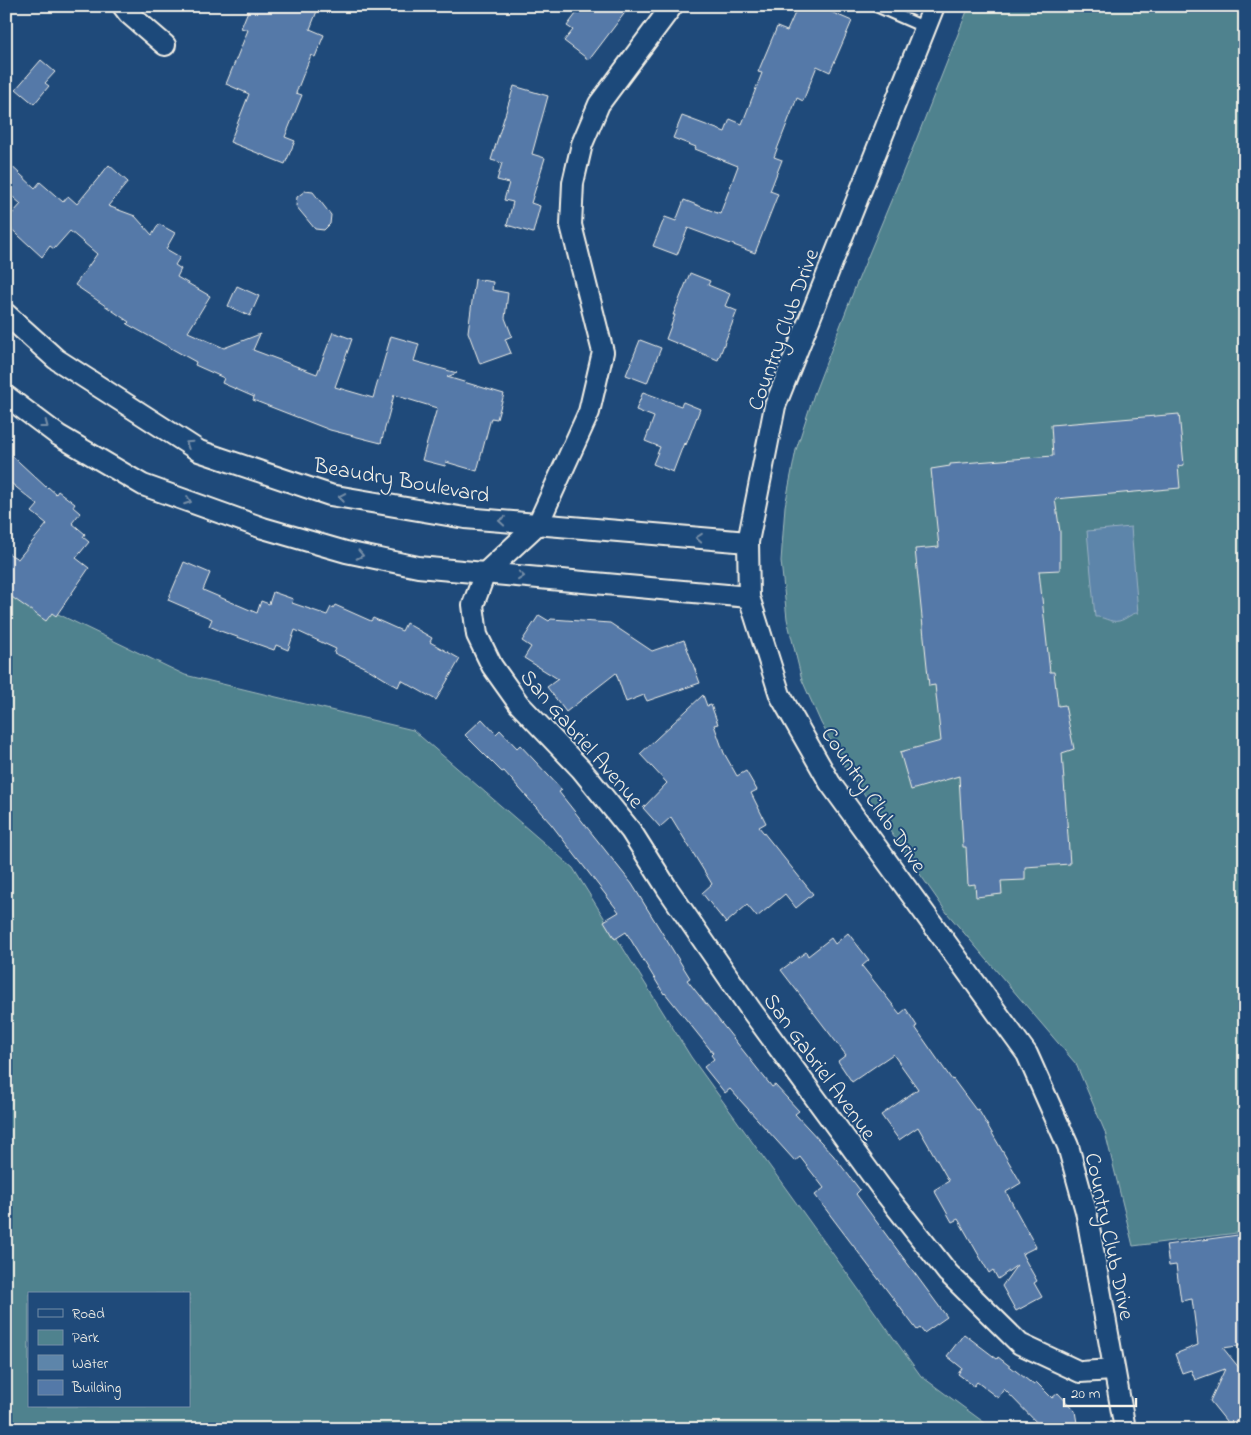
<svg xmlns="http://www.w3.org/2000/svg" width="1251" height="1435" viewBox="0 0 1251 1435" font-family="'Indie Flower',sans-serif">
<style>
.green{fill:#4f828e;stroke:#a2babb;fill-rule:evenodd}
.water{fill:#5d85aa;stroke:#99b0c3}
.building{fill:#5479a8;stroke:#f4f1e8}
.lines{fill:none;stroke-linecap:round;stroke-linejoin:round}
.lane-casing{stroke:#f4f1e8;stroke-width:14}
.street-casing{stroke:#f4f1e8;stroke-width:24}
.lane{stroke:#1f4a7a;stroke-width:10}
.street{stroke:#1f4a7a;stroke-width:20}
.oneway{stroke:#748da6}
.labels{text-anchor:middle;stroke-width:4;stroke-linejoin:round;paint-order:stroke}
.street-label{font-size:22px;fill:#f4f1e8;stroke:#1f4a7a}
</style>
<rect width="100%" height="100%" fill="#1f4a7a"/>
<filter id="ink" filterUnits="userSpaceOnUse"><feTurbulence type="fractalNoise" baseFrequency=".02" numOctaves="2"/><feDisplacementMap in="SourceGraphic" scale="10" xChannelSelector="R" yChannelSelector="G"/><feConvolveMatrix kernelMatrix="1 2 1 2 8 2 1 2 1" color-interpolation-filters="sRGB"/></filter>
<g filter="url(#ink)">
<g class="green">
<polygon points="969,6 1245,6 1245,1232 1133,1246 1105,1132 1076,1064 947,913 846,768 821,723 802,680 787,619 781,561 785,506 796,450 814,394 856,285 915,143"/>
<path d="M6,589L185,675L413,730L573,868L691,1057L921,1376L993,1429H6ZM29,1294H189V1406H29Z"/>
</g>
<path class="water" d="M1131,527L1138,613C1131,613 1127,619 1119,621C1110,623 1103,616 1095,617L1087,531Z"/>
<g class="building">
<polygon points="250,6 319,6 310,29 324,35 315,57 311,55 296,93 302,95 285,137 295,141 285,164 230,142 249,94 226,84 248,30 241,28"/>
<polygon points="582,6 630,6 589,60 564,41 573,30 567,26"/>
<polygon points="798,6 817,6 852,21 830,72 817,66 803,101 797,98 774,157 782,160 770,191 778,194 755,253 688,228 677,255 653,246 665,217 676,221 684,200 720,214 738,166 695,149 696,147 673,138 682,116 725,132 730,119 742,124 762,73 758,72 777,27 787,31"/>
<polygon points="41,60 55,72 45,83 49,86 34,104 16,89"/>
<polygon points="514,86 548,96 532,154 545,158 531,203 540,206 533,233 507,225 513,202 504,200 509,183 497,180 502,163 491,160"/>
<polygon points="6,161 35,188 40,182 63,202 68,196 77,204 109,165 128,182 108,206 135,216 152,235 159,224 175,233 166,249 180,257 175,265 181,269 177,277 210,296 188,332 224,348 260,334 253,350 317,374 333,332 352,339 335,387 373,398 391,336 419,344 414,361 457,373 447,377 504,394 497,419 491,418 477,471 446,462 445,466 422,460 437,408 394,395 381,443 330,430 253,400 254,397 222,383 224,378 195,365 196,362 127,324 129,322 75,285 97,254 70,231 54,249 50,246 42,257 6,224 6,221 21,204 6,191"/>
<polygon points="305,191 313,192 331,215 330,224 324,230 315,229 296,206 297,197"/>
<polygon points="690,273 710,281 708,285 730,294 725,306 737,311 718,360 666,339 675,315 673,315"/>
<polygon points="475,279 493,282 492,290 508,293 505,318 512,336 505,339 511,353 480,364 468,332"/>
<polygon points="237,286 259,296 250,316 228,306"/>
<polygon points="640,340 661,348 647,383 626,375"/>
<polygon points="643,392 681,406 683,402 700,409 686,445 684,443 673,472 653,464 660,447 645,441 654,417 636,410"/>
<polygon points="1179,414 1184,465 1178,466 1180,488 1055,499 1060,532 1060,570 1039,571 1050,672 1054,672 1058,706 1065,705 1074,749 1062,753 1070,864 1025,867 1025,880 1001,881 1002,894 976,897 975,884 968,885 966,847 963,847 959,776 911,790 900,752 941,741 935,685 929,686 915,549 939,547 931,469 950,466 950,464 1053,456 1051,425"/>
<polygon points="6,450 47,488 48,487 56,494 58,491 75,504 73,507 80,513 72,523 85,534 83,537 89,542 76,558 89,568 56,616 52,613 46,621 6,593 6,552 18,559 47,524 32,512 38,505 6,479"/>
<polygon points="184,562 210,573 203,590 257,613 261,601 269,604 273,592 293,599 292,603 327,615 331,607 333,608 335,605 371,621 373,618 402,631 406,623 432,638 430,642 460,659 436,700 401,680 398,687 368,669 334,653 336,649 295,630 288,650 276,645 274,650 223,632 209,626 212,619 168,600"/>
<polygon points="539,615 549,621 551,619 610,623 652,651 684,640 700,683 647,701 644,695 626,702 616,673 566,712 547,687 558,679 524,658 531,647 522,641"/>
<polygon points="703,695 707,706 711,705 718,724 714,725 724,753 737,776 746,771 757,790 751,793 766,823 759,827 813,894 796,908 785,894 757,917 747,905 726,923 702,893 712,884 671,817 660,827 643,808 667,783 640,754"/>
<polygon points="482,719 496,734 500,730 517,748 520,745 562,790 559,792 632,884 690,978 687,980 772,1087 775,1085 799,1111 795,1114 833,1155 860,1190 856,1194 947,1317 924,1333 920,1328 917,1330 815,1195 824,1188 800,1157 795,1161 730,1089 725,1093 704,1067 714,1059 711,1055 713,1053 665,993 664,994 626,932 615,939 604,921 619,912 551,824 504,771 502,772 465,735"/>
<polygon points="848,933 869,960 862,966 900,1014 906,1009 917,1026 915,1027 952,1080 953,1079 976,1110 978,1109 1021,1183 1006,1192 1036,1247 1022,1254 1037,1281 1034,1283 1042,1297 1016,1311 1002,1286 1017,1265 998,1279 993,1270 989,1273 958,1219 952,1222 934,1190 949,1181 918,1127 899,1140 881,1115 918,1089 893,1054 852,1082 838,1061 846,1055 781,970 806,952 808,956 831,938 835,944"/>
<polygon points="1245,1234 1245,1345 1223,1348 1245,1375 1245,1415 1230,1426 1210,1401 1225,1369 1195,1380 1191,1370 1182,1373 1175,1354 1198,1345 1192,1299 1181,1301 1176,1265 1169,1266 1166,1245"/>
<polygon points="964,1334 997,1359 998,1357 1034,1385 1036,1382 1052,1398 1058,1393 1075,1411 1078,1429 1043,1429 1004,1389 998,1398 977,1382 974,1386 958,1374 962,1368 947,1356"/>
</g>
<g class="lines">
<defs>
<polyline id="lane" points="876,6 926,28"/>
<g id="street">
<polyline points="123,6 129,14 165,45"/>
<polyline points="672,6 599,104 582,144 573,183 571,225 603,352 589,412 538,524 485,573 473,605 477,635 492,666 519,704 581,769 631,831 667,888 751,1010 882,1189 948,1273 1020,1344 1080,1372 1113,1370"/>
<polyline points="934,6 775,406 748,542 749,597 780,695 830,783 1027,1054 1068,1146 1086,1211 1125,1429"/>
<polyline points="6,314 56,359 199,451 330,495 465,518 748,542"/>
<polyline points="6,396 58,435 143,485 263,528 346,552 418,567 749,597"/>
</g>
</defs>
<use href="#lane" class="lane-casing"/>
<use href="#street" class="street-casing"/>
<use href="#lane" class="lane"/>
<use href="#street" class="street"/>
</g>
<defs><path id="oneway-chevron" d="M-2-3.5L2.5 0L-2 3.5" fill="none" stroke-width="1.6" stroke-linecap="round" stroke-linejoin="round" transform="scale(1.25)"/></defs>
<g class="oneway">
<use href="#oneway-chevron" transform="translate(45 425) rotate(37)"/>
<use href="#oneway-chevron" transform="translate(189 444) rotate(-147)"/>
<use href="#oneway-chevron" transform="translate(342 497) rotate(-170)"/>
<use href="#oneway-chevron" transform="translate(188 501) rotate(20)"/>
<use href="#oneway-chevron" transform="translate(502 521) rotate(-175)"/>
<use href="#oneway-chevron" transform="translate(699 538) rotate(-175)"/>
<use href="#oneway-chevron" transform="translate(360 555) rotate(12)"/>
<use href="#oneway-chevron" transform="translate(521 576) rotate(5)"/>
</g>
</g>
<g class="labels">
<g class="street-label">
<text transform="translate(782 329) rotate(-70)" y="8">Country Club Drive</text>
<text transform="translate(402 479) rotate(10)" y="8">Beaudry Boulevard</text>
<text transform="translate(583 738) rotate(49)" y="8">San Gabriel Avenue</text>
<text transform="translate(875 799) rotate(56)" y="8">Country Club Drive</text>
<text transform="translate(821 1066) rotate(54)" y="8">San Gabriel Avenue</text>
<text transform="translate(1111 1236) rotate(78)" y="8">Country Club Drive</text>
</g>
</g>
<rect width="1251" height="1435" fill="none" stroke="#1f4a7a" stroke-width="25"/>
<rect x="12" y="12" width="1226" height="1410" fill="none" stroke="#f4f1e8" stroke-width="2" filter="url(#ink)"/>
<rect x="28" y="1292" width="162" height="115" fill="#1f4a7a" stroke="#748da6"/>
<rect x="38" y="1309" width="25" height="8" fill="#1f4a7a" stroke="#748da6"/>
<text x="72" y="1318" font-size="15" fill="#f4f1e8">Road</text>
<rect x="38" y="1330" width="25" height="15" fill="#4f828e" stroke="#748da6"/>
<text x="72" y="1342" font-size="15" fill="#f4f1e8">Park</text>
<rect x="38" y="1355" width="25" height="15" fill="#5d85aa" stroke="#748da6"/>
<text x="72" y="1368" font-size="15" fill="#f4f1e8">Water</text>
<rect x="38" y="1380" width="25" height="15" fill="#5479a8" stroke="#748da6"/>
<text x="72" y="1392" font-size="15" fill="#f4f1e8">Building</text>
<path d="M1064 1398v8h72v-8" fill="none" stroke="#f4f1e8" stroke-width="2.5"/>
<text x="1071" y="1398" font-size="15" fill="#f4f1e8" stroke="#1f4a7a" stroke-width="4" paint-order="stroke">20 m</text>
</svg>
